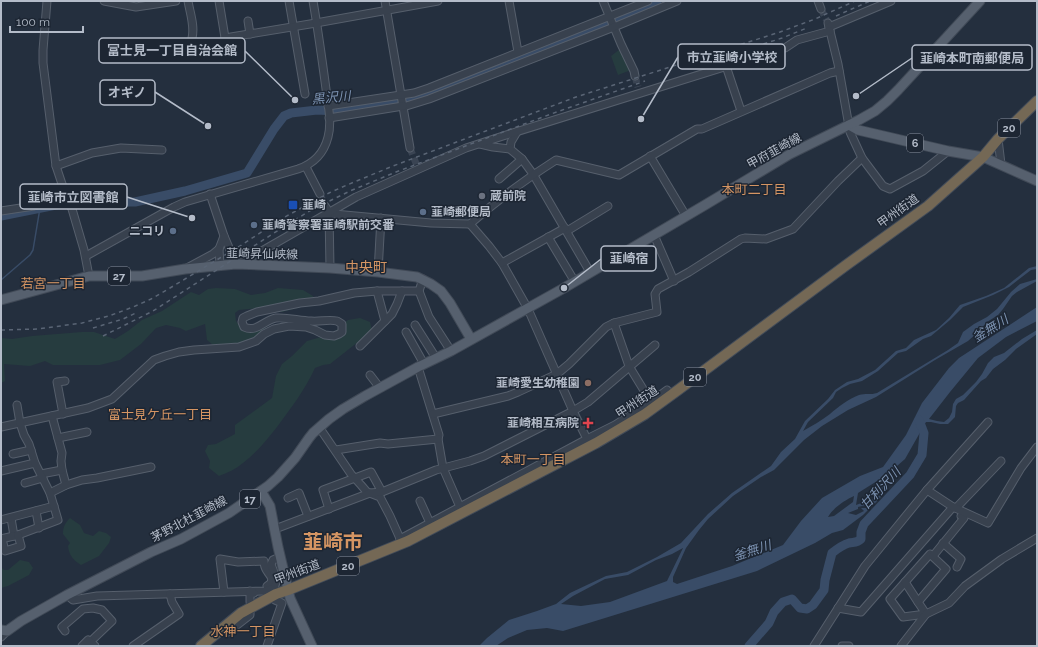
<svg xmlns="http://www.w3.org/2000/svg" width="1038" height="647" viewBox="0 0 1038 647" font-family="Raleway,'Noto Sans JP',sans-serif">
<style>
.green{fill:#263c3f}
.water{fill:#394c67;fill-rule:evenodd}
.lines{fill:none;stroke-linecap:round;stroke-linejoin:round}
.stream{stroke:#394c67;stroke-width:1.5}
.river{stroke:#394c67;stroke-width:9}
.minor-tunnel{stroke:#3a4453;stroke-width:7;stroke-dasharray:7 3.5;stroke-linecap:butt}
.minor-casing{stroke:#565f6c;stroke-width:9}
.major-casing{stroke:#414a57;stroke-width:11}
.highway-casing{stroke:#434c59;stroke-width:12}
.minor{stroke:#38414e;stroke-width:7}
.major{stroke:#56606e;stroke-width:9}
.highway{stroke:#746855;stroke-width:10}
.rail{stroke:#5a6575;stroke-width:1.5;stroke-dasharray:4 4;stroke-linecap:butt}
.worship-dot{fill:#6b7280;stroke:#1d2633;stroke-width:1.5}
.transit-dot{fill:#1a4fb4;stroke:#1d2633;stroke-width:1.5}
.service-dot{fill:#5c6f8a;stroke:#1d2633;stroke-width:1.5}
.education-dot{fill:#8d6e63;stroke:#1d2633;stroke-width:1.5}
.health-dot{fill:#e0444e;stroke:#1d2633;stroke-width:1.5}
.labels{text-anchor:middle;stroke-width:3;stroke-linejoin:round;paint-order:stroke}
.shield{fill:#1d2633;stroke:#878f9c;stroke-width:1}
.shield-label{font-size:11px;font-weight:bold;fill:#b4bcc9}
.street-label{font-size:12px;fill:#b4bcc9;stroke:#1d2633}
.poi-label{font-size:12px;font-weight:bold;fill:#b4bcc9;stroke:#1d2633;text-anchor:start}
.water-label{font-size:13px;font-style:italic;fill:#7c92b1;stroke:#1d2633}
.neighbourhood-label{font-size:13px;fill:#d59563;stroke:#1d2633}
.quarter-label{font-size:14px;fill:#d59563;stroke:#1d2633}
.town-label{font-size:20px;font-weight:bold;fill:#d59563;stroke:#1d2633}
.leader{fill:none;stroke:#b4bcc9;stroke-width:1.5}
.callout-dot{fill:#b4bcc9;stroke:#1d2633;stroke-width:1.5}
.callout{fill:#1d2633;stroke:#b4bcc9;stroke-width:1.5}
.callout-label{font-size:13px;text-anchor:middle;font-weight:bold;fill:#b4bcc9}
</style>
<rect width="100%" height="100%" fill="#242f3e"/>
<g class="green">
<polygon points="620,49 631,70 618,75 611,56"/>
<polygon points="216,288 235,289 251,295 265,293 278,288 303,290 313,296 317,303 282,312 270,311 258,308 239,310 235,313 236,321 240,327 252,326 263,320 273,321 251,341 235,344 213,345 207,340 205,324 186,331 180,328 166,325 156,328 141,344 120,360 100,365 53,365 45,361 30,366 4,364 5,381 1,383 1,338 12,339 32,336 82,332 94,332 115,339 128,331 142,320 162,311 191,292 199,295 208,289"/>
<path d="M360,318L370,322L372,331L330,364L323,365L315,368C305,390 291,408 277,427C267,440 256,453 243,463C236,469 227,473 219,476L209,468L210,461L205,451L208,445L216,444L235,434V425L272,398L276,376L282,364L292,356L307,341L321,337L335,331L348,320Z"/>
<path d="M70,518L80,525L84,533L93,536L99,531L106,533L111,537L109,543L99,556L81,565C73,560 69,555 68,546L70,543L63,534C63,527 65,523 70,518Z"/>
<polygon points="20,560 29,562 33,568 29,575 8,586 1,588 1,567 4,570 8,570"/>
</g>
<path class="water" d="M1037,266V269L1031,270L1009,287L993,295L963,307L950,320L931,336L923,339L906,351L898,353L878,371L862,381L850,384L842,388L836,392L833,398L808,422L803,431C812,426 822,420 830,414C838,407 848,399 859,395C865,393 871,395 877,393L948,350L958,343L963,332L974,324L987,317L997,309L1011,292L1020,284L1037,279V281L1017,292L1012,296L1003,309L998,315L987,322L977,333L968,341L935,360L876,397L848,410L822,426L804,440L774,470L761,477L733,496L708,519L699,530L686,548L673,577V582L677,584L732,566L783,545L801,521L822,498L860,476L883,467L906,435L922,403L949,368L959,358L1037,307V321L1006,337L978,358L950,392L929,419L937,421L944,422L949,418L952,412L953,404L956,399L963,395L976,382L982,374L988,363L994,357L1004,353L1022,339L1037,330V334L1016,349L1005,360L993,369L986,378L981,381L964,400L958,403L956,406L955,417L948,424H940L931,422H926L905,459L889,473L887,487L880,498L863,515L843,530L832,533L815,543L757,571L563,631L547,628L527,630L508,638L496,646H479L487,638L509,620L537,611L556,604L570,593L606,576L627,572L657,557L681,543L708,514L732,493L771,466L781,452L795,439L805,421L828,399L835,390L847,382L858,379L875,370L896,351L906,348L914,340L936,330L949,318L960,305L986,296L1004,288L1029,268ZM885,476L883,485L875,498L856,505L858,493ZM854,496L853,502L834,516L828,517C833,508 845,500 854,496ZM866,505H870L867,508H861L864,511L856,515L848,513L858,509V507ZM683,548L667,581L610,602L581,606L561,604L573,596L605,579L628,575L656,560L672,554Z"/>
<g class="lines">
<polyline class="stream" points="1,280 30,255 33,250 40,208"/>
<g class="river">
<polyline points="1,216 76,201 105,202 135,202 185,191 247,173 274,129 284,116 291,113 317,110 336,111 363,108 413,99 516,59 657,1"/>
<path d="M749,646L769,623L774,612L783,602L792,599L800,608L807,609L813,605L824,590L825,580L832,553C837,549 842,545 849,543C854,542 857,543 861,539V532L864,524L910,475L922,455L924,433L919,420"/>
</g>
<g class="minor-tunnel">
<polyline points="821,9 828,23"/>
<polyline points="635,76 638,87"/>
<polyline points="410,148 417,166"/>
<polyline points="320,194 325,206"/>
</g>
<defs>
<g id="minor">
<polyline points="47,1 43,50 43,63 56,166 62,184 72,209 84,250 89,276"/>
<polyline points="104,1 136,7 176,1"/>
<path d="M188,1C190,13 195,26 192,38"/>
<polyline points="219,1 228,56"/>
<polyline points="289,1 305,94"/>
<polyline points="385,1 410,148"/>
<polyline points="509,1 518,52"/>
<polyline points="603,1 621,44 634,71 635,76"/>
<polyline points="818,1 821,9"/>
<polyline points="248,21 250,34"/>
<polyline points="828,23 838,64 850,132 862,158 883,186 890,189 923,171 948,151"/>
<polyline points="829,27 891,1"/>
<polyline points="225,38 316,23 438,1"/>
<polyline points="726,66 741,111"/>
<polyline points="328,106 414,93 429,88 648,1"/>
<polyline points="403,107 429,99 614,27 677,1"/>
<polyline points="329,118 403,106"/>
<polyline points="517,132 511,142 510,149 522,159 533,174 590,272"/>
<polyline points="998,139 1001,164"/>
<polyline points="480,144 493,147 510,149"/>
<polyline points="650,156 686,216"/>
<polyline points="56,166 92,153 121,148 162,150"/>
<polyline points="306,167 320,194"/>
<polyline points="499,179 522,159"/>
<polyline points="210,194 224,236 236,264"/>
<polyline points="325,206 329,212 330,268"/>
<polyline points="1,211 34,206 67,197"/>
<path d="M329,212L334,214L431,223L470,224C497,200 526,179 556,160L619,175L697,129H702L830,73L839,71"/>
<polyline points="470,224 489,246 502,263 528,309 573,411 587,439"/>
<polyline points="567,231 608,206"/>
<polyline points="654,235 674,281"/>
<polyline points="548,237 575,282"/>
<path d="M86,256L174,207L185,202L298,169C313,164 324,153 328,137C332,122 328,104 326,89C322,59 318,30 313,1"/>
<polyline points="241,263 356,197 466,148 503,136 785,48 797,40 830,31"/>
<polyline points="502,263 565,228"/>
<polyline points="220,265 219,249 224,236"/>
<polyline points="187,268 213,254 219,249"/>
<polyline points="378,272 381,218"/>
<polyline points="377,291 385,321"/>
<polyline points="419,291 429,317 451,351"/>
<polyline points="614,323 629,366 651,402"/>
<polyline points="415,325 436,358"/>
<polyline points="406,332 424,364"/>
<polyline points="360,346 392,314 397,304 402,291"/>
<polyline points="418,367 439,435 438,439 443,468 460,507"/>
<polyline points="370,375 380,388"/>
<polyline points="63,414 57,382 65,381"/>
<polyline points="433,414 508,396 518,392 557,374 569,364 606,327 614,323 657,312 655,294 658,289 689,272 741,239 745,238 766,239 793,229 838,181 862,158"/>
<polyline points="52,416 62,453 61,461 62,470 66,485"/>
<path d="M1,427L88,408L112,399L154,360L165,356L179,352L194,350L239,347L256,341L264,334L274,329L289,326L306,327L315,330L325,335L334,336L339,334L342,332V324C340,323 339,322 337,321C329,319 319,322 311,321C300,321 288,317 276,318C264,320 257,333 244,327L242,322L243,318L247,316L257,312L300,303L319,301L354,293L377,291H419L423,279"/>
<polyline points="319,427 351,474 361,485 367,492 380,497 390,516 402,543"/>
<polyline points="58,438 87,432"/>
<polyline points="336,450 380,443 388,444 438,439"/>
<polyline points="13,454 31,450"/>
<polyline points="1,471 35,463"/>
<polyline points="41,474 62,470"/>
<polyline points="25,483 43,478"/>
<polyline points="927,490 988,422"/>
<polyline points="50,493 66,485 82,480 97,478 151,467"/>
<polyline points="288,498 299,493 308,516"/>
<polyline points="420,501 430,523"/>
<polyline points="956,508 1001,461"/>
<polyline points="329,509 323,490 371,472 382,492"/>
<polyline points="36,511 39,528"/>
<polyline points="11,518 14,536"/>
<polyline points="1,520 54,506"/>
<polyline points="275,529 370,493 382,492 436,470 470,461 484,456 573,411 588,402 655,345"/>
<polyline points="1,539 18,535 58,520 50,493 35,463 29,444 24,435 20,423 17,405"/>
<polyline points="2,539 5,551 21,546 18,535"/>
<polyline points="400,539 587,439 615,425 651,402 667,390"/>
<polyline points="943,543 961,559 957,567"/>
<polygon points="930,554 946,569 918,602 926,614 903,617 890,599"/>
<polyline points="933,556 964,518 961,516"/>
<polyline points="905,582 918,602"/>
<path d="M224,592L220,559L238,562L264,561C264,564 265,568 267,571C270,576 273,577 271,583L267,586"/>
<path d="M67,595L73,600L97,596L265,591L274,588C279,577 274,575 271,564L273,560L280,557"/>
<polyline points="250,602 250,591 254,593"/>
<polyline points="838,608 861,612 953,507"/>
<polyline points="65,631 62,627 83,609 93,608 102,610 112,621 90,642"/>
<polyline points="228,632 250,615 250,613"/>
<polyline points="1,637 7,631"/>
<polyline points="82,646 88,640 95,646"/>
<polyline points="133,646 179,614 172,602 170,594"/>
<polyline points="267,646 282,603 275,600"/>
<polyline points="814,646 865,566 927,490 953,507 988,523 1021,468 1037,447"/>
<polyline points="842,646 849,646"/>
<polyline points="901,646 926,614 949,603 965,586 1002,559 1037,538"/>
</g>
<g id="major">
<polyline points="849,125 858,130 948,151 983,157 1037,181"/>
<polyline points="1,300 89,276 142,276 185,269 236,264 330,268 378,272 417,277 431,284 441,291 450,303 471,339"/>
<polyline points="261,491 270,506 278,547 290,598 312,646"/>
<polyline points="1,630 7,631 21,621 67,595 151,552 181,539 229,513 268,486 278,477 295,458 309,438 313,433 329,419 343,409 365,396 418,367 451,351 564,288 705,205 790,154 859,120 875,111 887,101 898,90 980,1"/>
</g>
<polyline id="highway" points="201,646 241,613 276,594 288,590 408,541 596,443 645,414 678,390 845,266 928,206 983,157 998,139 1037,101"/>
</defs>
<use href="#minor" class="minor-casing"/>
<use href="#major" class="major-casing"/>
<use href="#highway" class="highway-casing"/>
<use href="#minor" class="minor"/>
<use href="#major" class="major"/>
<use href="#highway" class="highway"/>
<g class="rail">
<polyline points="836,16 870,1"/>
<polyline points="733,54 782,38 807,28"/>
<polyline points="93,328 123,319 138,312"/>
<polyline points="1,330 38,329 82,323 109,316 133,307 151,299 170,288 240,246 283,218 329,193 347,185 393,166 576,97 780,32 815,19 855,1"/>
<polyline points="103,336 153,311 288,224 313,209 350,191 396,172 551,114 645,81"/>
</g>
</g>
<circle class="worship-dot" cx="482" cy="196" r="4"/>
<rect class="transit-dot" x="288" y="200" width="10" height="10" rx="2"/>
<g class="service-dot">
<circle cx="423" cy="212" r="4"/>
<circle cx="254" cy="225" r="4"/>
<circle cx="173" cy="231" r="4"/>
</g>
<circle class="education-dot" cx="588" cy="383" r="4"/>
<path class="health-dot" d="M586 417h4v4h4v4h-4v4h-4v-4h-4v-4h4z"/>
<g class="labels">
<g class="shield">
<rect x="998" y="119" width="22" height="18" rx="3"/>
<rect x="907" y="134" width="16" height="18" rx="3"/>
<rect x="108" y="267" width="22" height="18" rx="3"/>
<rect x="684" y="368" width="22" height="18" rx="3"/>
<rect x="240" y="490" width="20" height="18" rx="3"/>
<rect x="337" y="557" width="22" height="18" rx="3"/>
</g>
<g class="shield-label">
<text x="1009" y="132">20</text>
<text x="915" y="147">6</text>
<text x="119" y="280">27</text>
<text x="695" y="381">20</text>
<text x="250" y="503">17</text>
<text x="348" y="570">20</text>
</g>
<g class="street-label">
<text transform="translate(774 151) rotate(-29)" y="4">甲府韮崎線</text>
<text transform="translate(898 211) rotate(-36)" y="4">甲州街道</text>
<text transform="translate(262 254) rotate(1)" y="4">韮崎昇仙峡線</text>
<text transform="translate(637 402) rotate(-33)" y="4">甲州街道</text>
<text transform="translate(189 519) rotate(-28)" y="4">茅野北杜韮崎線</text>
<text transform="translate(297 572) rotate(-21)" y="4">甲州街道</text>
</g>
<g class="poi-label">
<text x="490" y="200">蔵前院</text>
<text x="302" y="209">韮崎</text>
<text x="431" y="216">韮崎郵便局</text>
<text x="262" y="229">韮崎警察署韮崎駅前交番</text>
<text x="165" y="235" text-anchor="end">ニコリ</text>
<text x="580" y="387" text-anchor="end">韮崎愛生幼稚園</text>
<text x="579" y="427" text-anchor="end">韮崎相互病院</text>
</g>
<g class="water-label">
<text transform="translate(331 97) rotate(-5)" y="5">黒沢川</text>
<text transform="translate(990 328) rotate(-32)" y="5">釜無川</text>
<text transform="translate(880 488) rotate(-47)" y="5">甘利沢川</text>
<text transform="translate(752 550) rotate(-18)" y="5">釜無川</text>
</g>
<g class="neighbourhood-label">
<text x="754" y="194">本町二丁目</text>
<text x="53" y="288">若宮一丁目</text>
<text x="160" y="419">富士見ケ丘一丁目</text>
<text x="533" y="464">本町一丁目</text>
<text x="243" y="636">水神一丁目</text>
</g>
<g class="quarter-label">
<text x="366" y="272">中央町</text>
</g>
<g class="town-label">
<text x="333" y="549">韮崎市</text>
</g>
</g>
<path class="leader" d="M295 100L245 51M641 119L678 57M856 96L912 58M208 126L155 92M192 218L127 197M564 288L601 259"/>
<g class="callout-dot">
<circle cx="295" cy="100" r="4"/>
<circle cx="641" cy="119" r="4"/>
<circle cx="856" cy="96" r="4"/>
<circle cx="208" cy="126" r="4"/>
<circle cx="192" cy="218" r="4"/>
<circle cx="564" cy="288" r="4"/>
</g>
<g class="callout">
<rect x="99" y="38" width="146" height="25" rx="4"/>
<rect x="678" y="44" width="107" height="25" rx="4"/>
<rect x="912" y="45" width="120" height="25" rx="4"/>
<rect x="100" y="80" width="55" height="25" rx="4"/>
<rect x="20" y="184" width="107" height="25" rx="4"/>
<rect x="601" y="246" width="55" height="25" rx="4"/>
</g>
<g class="callout-label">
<text x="172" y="55">富士見一丁目自治会館</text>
<text x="732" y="62">市立韮崎小学校</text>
<text x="972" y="63">韮崎本町南郵便局</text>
<text x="127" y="97">オギノ</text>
<text x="73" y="202">韮崎市立図書館</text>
<text x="629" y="263">韮崎宿</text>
</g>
<rect width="1038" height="647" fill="none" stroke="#b4bcc9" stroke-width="4"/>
<path d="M10 26v6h73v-6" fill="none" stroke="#b4bcc9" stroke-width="2"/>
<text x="16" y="26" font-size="12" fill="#b4bcc9" stroke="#1d2633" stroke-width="3" paint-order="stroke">100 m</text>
</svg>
